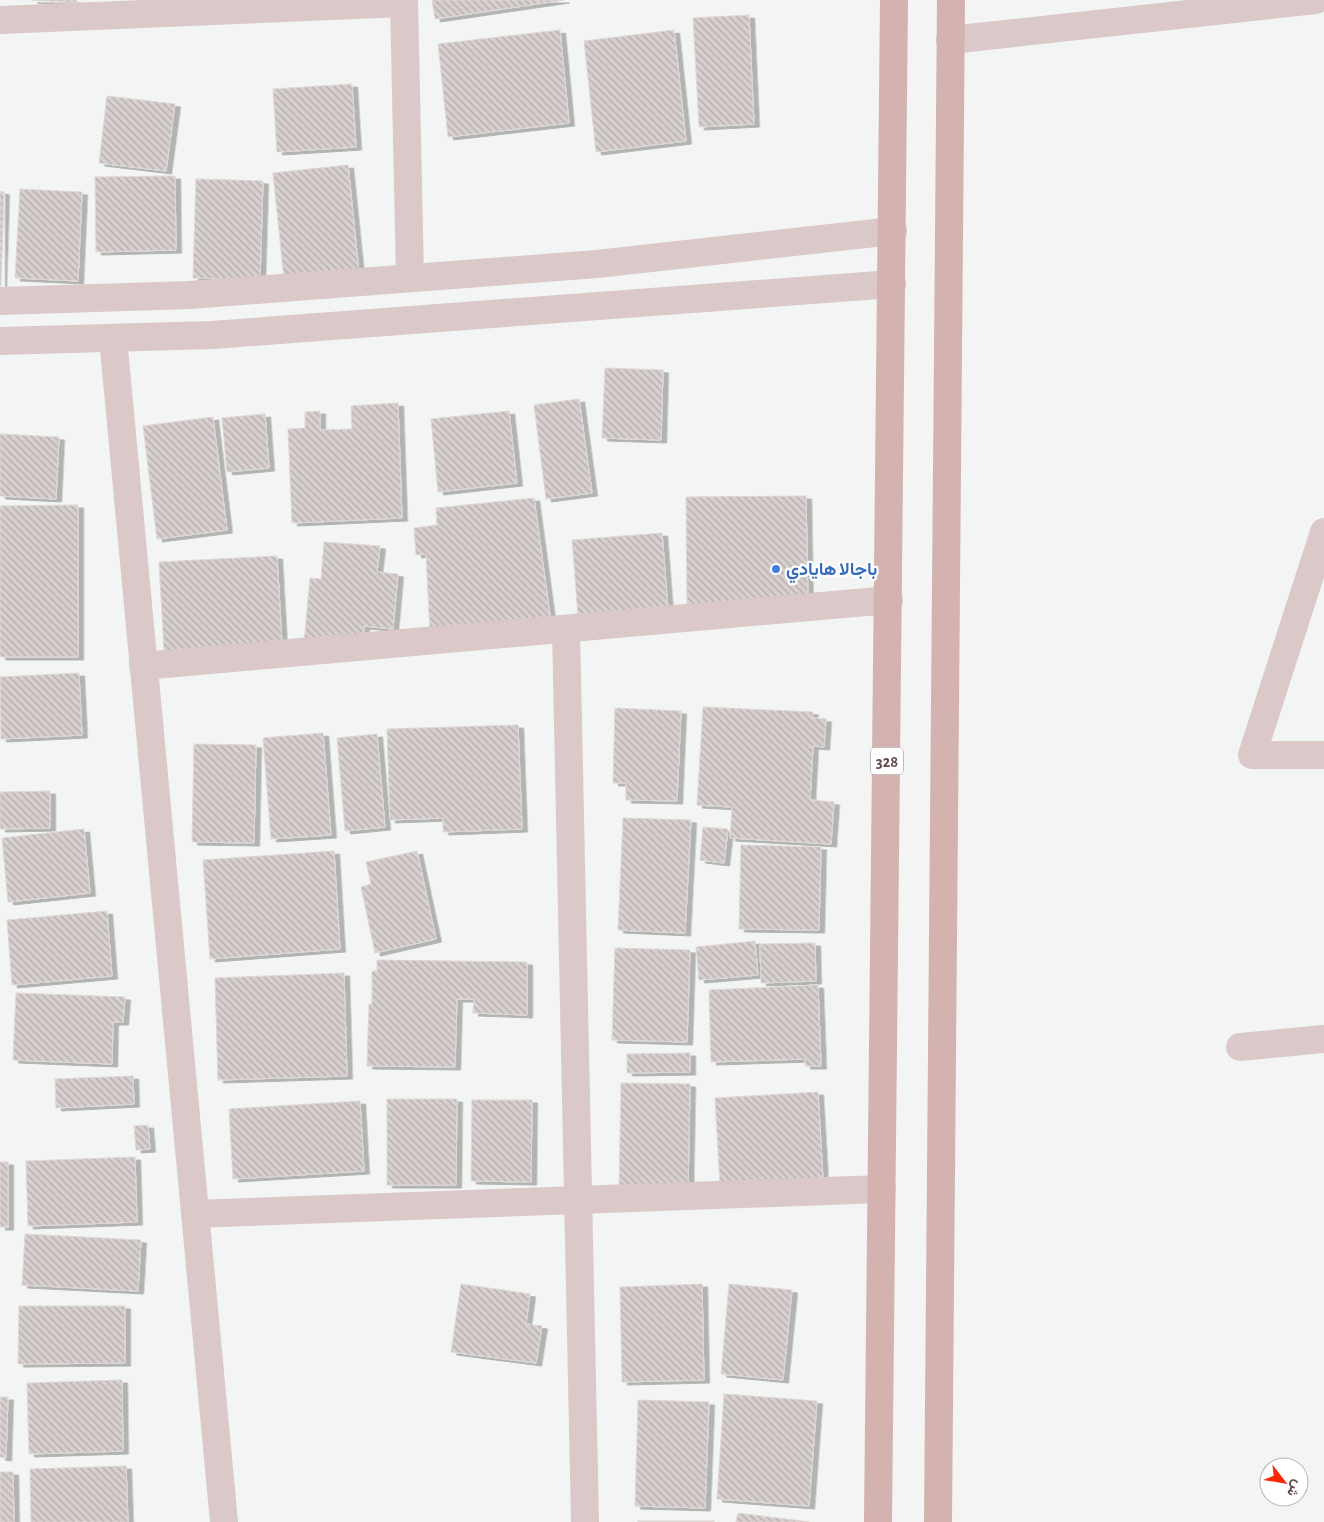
<svg xmlns="http://www.w3.org/2000/svg" width="1324" height="1522" viewBox="0 0 1324 1522" font-family="'Alegreya Sans',Vazirmatn,sans-serif">
<style>
.building{fill:url(#building-back-hatch);stroke:#ded8d5;filter:url(#shadow)}
.lines{fill:none;stroke-linecap:round;stroke-linejoin:round}
.minor{stroke:#dbc8c8;stroke-width:28}
.primary{stroke:#d3b2af;stroke-width:28}
.shop-dot{fill:#3f7fe0;stroke:#fff;stroke-width:2}
.labels{text-anchor:middle;stroke-width:4.5;stroke-linejoin:round;paint-order:stroke}
.shield{fill:#fff;stroke:#91807e;stroke-width:1}
.shield-label{font-size:16px;font-weight:bold;fill:#624947}
.shop-label{font-size:18px;font-weight:bold;fill:#366cbe;stroke:#fff;text-anchor:start}
</style>
<defs>
<pattern id="building-back-hatch" width="6" height="6" patternUnits="userSpaceOnUse" patternTransform="scale(1.25)"><rect width="6" height="6" fill="#d8d0ce"/><path d="M-1 5l2 2M0 0l6 6M5-1l2 2" fill="none" stroke="#b3aba9"/></pattern>
<filter id="shadow"><feDropShadow dx="5.5" dy="3" stdDeviation="0" flood-color="#0004"/></filter>
</defs>
<rect width="100%" height="100%" fill="#f2f5f3"/>
<g class="building">
<polygon points="32,0 77,0 76,3"/>
<polygon points="432,0 564,0 435,19"/>
<polygon points="749,15 754,124 699,127 693,18"/>
<polygon points="560,30 569,123 448,137 438,44"/>
<polygon points="674,30 686,141 596,152 584,41"/>
<polygon points="352,84 356,147 277,152 273,89"/>
<polygon points="107,96 175,104 166,171 99,163"/>
<polygon points="348,165 359,272 284,280 273,173"/>
<polygon points="175,176 176,250 96,252 95,177"/>
<polygon points="196,179 263,181 260,280 193,278"/>
<polygon points="20,189 82,192 78,281 15,278"/>
<polygon points="0,191 4,192 1,286 0,286"/>
<polygon points="605,368 663,370 661,440 602,438"/>
<polygon points="579,399 592,493 546,499 534,405"/>
<polygon points="398,403 402,518 292,523 288,429 305,428 305,412 320,411 320,430 352,429 351,406"/>
<polygon points="509,411 517,483 438,492 431,419"/>
<polygon points="265,414 269,468 227,472 222,418"/>
<polygon points="213,417 227,530 157,539 143,426"/>
<polygon points="0,434 59,437 56,499 0,496"/>
<polygon points="806,496 808,603 687,610 686,497"/>
<polygon points="534,498 551,623 430,634 426,554 416,555 414,528 437,525 436,508"/>
<polygon points="78,505 78,657 0,657 0,506"/>
<polygon points="662,533 668,609 578,616 572,540"/>
<polygon points="324,542 380,546 377,572 398,574 393,629 364,626 363,643 304,643 310,578 321,579"/>
<polygon points="277,556 282,644 164,651 159,562"/>
<polygon points="79,673 82,735 1,739 0,677"/>
<polygon points="703,707 813,712 812,718 826,719 824,747 813,746 810,800 834,802 831,844 730,838 732,807 697,805"/>
<polygon points="615,708 681,711 677,801 626,800 626,783 613,783"/>
<polygon points="518,725 522,829 443,832 443,818 390,820 387,729"/>
<polygon points="323,733 331,835 271,839 263,738"/>
<polygon points="377,734 385,827 345,831 337,738"/>
<polygon points="194,744 256,745 254,843 192,842"/>
<polygon points="50,791 50,828 0,829 0,792"/>
<polygon points="623,818 691,820 685,933 618,930"/>
<polygon points="703,827 728,829 724,863 700,860"/>
<polygon points="84,829 90,893 8,902 2,838"/>
<polygon points="741,845 821,847 819,930 739,929"/>
<polygon points="334,851 340,949 210,959 203,860"/>
<polygon points="417,851 436,939 375,953 361,887 371,884 366,862"/>
<polygon points="107,911 112,976 12,985 7,920"/>
<polygon points="755,941 758,975 699,980 696,947"/>
<polygon points="815,943 816,981 761,983 760,944"/>
<polygon points="615,948 690,950 687,1042 612,1040"/>
<polygon points="377,960 527,962 527,1015 473,1013 474,999 457,999 455,1067 367,1066 369,1004 372,1004 372,971 377,971"/>
<polygon points="344,973 347,1076 218,1080 215,978"/>
<polygon points="818,985 821,1066 805,1066 805,1059 711,1062 709,990"/>
<polygon points="16,993 125,997 123,1022 113,1022 112,1064 13,1060"/>
<polygon points="690,1053 690,1072 627,1073 627,1054"/>
<polygon points="133,1076 134,1104 56,1108 55,1079"/>
<polygon points="621,1083 690,1084 688,1193 619,1192"/>
<polygon points="818,1092 823,1179 720,1185 715,1098"/>
<polygon points="387,1099 457,1099 456,1185 387,1185"/>
<polygon points="472,1100 532,1100 531,1182 471,1181"/>
<polygon points="360,1101 364,1171 233,1179 229,1109"/>
<polygon points="148,1125 150,1149 136,1150 134,1126"/>
<polygon points="135,1157 137,1222 28,1226 26,1161"/>
<rect x="0" y="1162" width="8" height="65"/>
<polygon points="25,1234 141,1240 138,1291 22,1285"/>
<polygon points="461,1284 530,1294 526,1324 542,1326 536,1363 451,1352"/>
<polygon points="702,1284 704,1380 622,1382 620,1287"/>
<polygon points="729,1284 792,1290 783,1380 721,1374"/>
<polygon points="19,1306 125,1306 125,1363 18,1364"/>
<polygon points="122,1380 123,1451 29,1454 27,1383"/>
<polygon points="724,1394 817,1401 809,1506 717,1499"/>
<polygon points="0,1397 8,1397 6,1458 0,1457"/>
<polygon points="638,1400 709,1402 705,1508 635,1506"/>
<polygon points="126,1466 128,1522 31,1522 30,1469"/>
<polygon points="0,1472 13,1472 14,1522 0,1522"/>
<polygon points="738,1513 810,1522 736,1522"/>
<rect x="638" y="1521" width="76" height="1"/>
</g>
<g class="lines">
<g class="minor">
<polyline points="404,0 410,278"/>
<polyline points="0,20 404,3"/>
<polyline points="950,40 1316,0"/>
<polyline points="0,301 190,295 597,264 893,231"/>
<polyline points="113,338 224,1522"/>
<polyline points="0,341 212,335 892,284"/>
<polyline points="1324,532 1252,755 1324,755"/>
<polyline points="566,629 585,1522"/>
<polyline points="143,666 889,600"/>
<polyline points="1240,1047 1324,1039"/>
<polyline points="195,1214 882,1189"/>
</g>
<g class="primary">
<polyline points="878,1522 894,0"/>
<polyline points="938,1522 951,0"/>
</g>
</g>
<circle class="shop-dot" cx="776" cy="569" r="5"/>
<g class="labels">
<rect class="shield" x="871" y="747.5" width="32" height="27" rx="4"/>
<g class="shield-label">
<text x="887" y="767">328</text>
</g>
<g class="shop-label">
<text x="786" y="575">باجالا هايادي</text>
</g>
</g>
<g transform="translate(1284 1482) rotate(121)"><circle r="24" fill="#ffffff" stroke="#c0b6b5"/>
<path d="M0-4L9 19L0 12L-9 19Z" fill="#fc2904"/>
<text y="-8" font-size="14" font-weight="bold" text-anchor="middle" fill="#624947">ش</text>
</g>
</svg>
